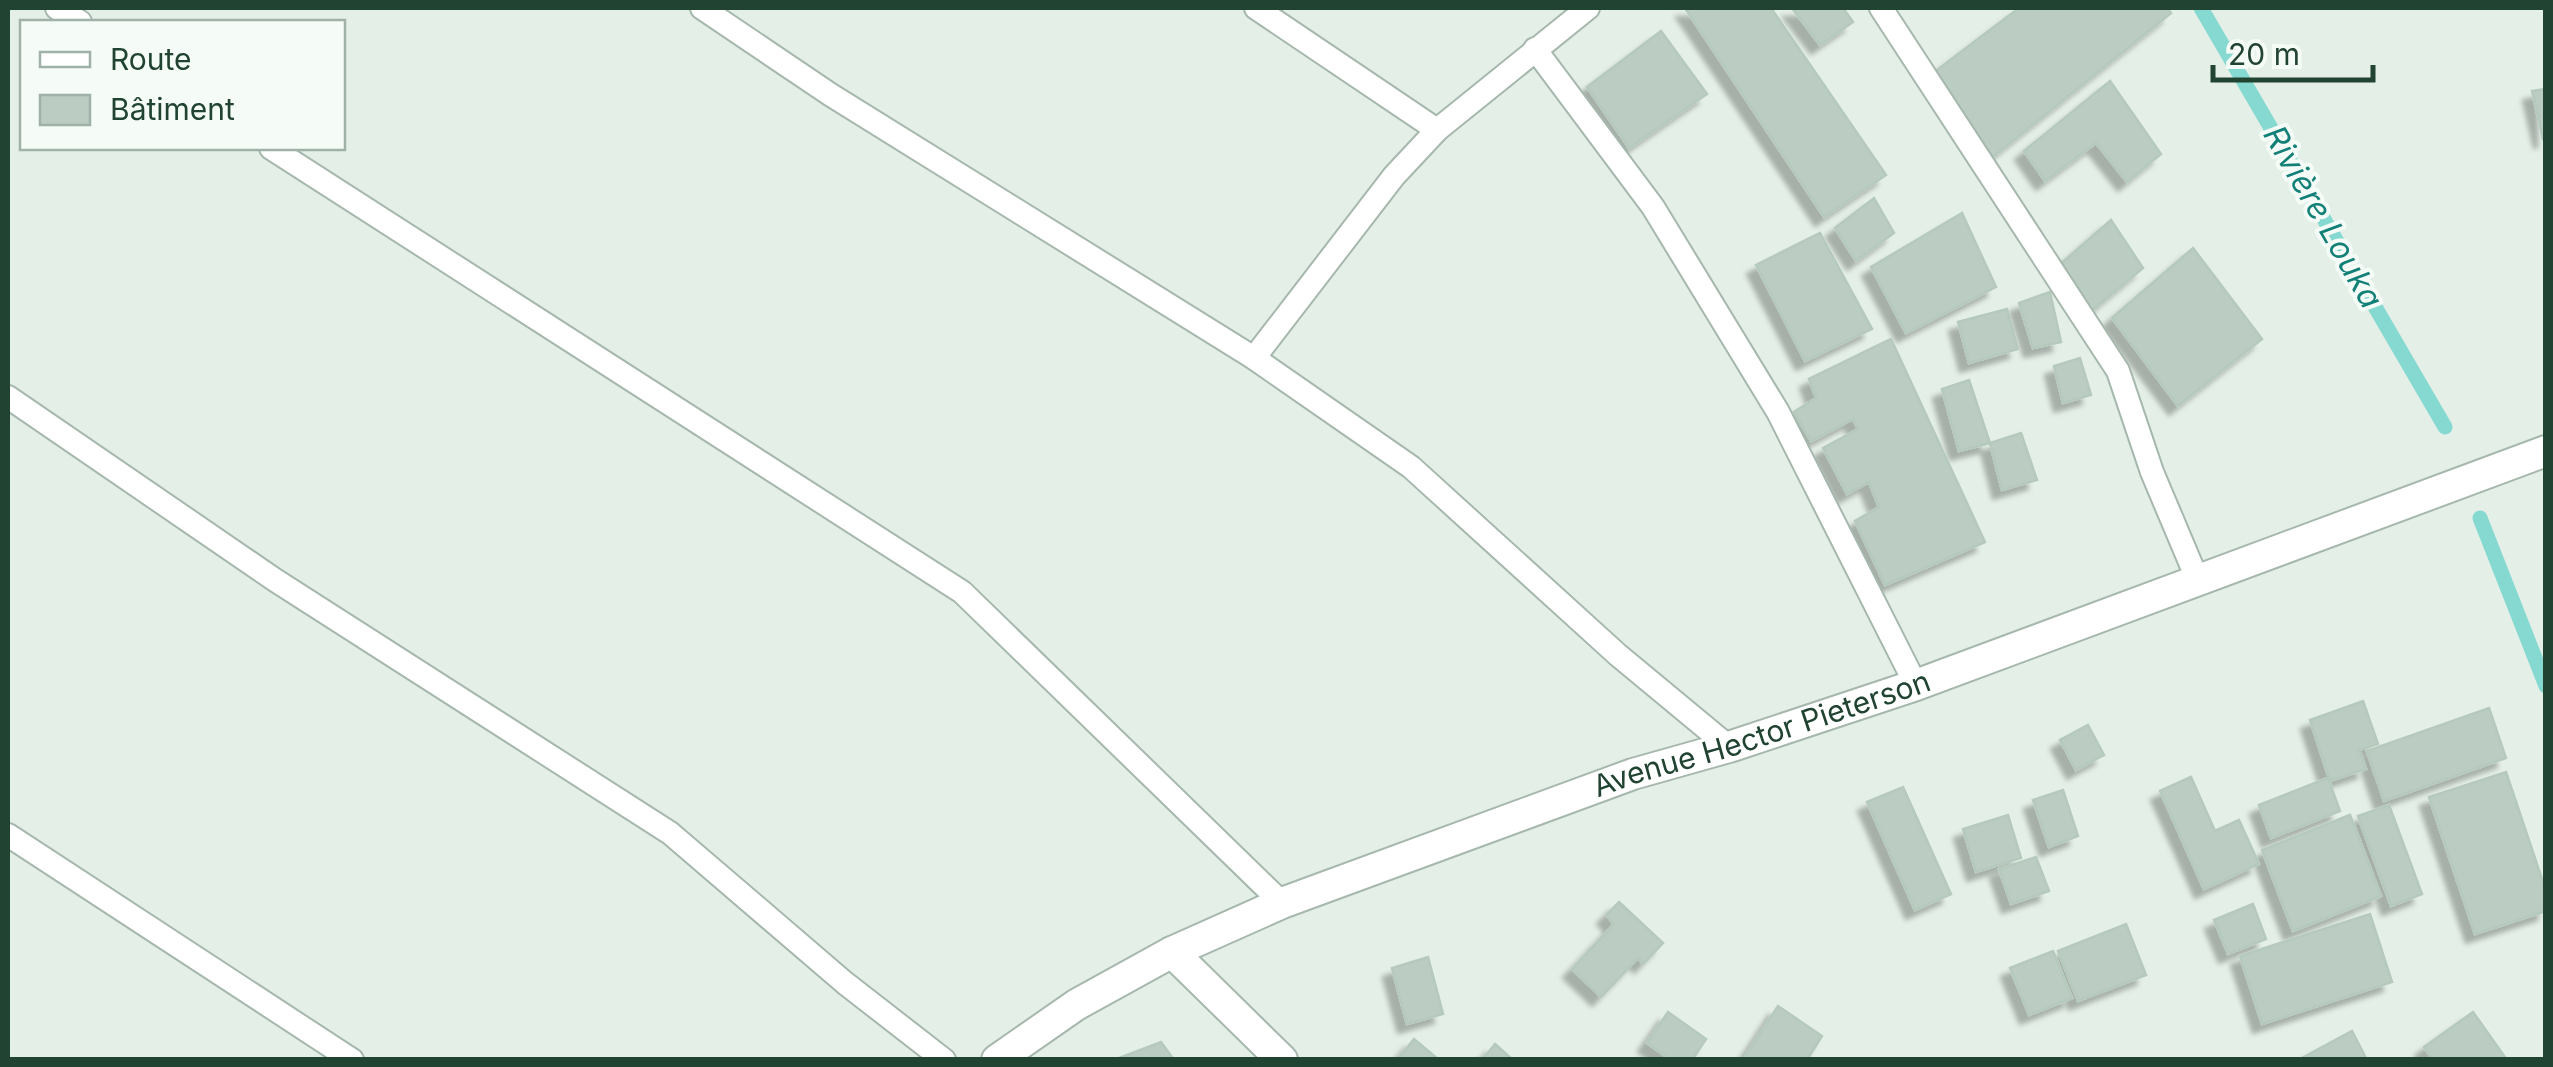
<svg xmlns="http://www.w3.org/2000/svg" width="2553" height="1067" viewBox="0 0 2553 1067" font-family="Inter,sans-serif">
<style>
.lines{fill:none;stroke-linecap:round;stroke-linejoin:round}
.stream{stroke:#86d9d1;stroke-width:15}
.building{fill:#bbcdc2;stroke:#b5c9bc;stroke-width:2.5;filter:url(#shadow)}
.service-casing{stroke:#a6b8ad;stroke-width:26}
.minor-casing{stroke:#a6b8ad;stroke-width:34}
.tertiary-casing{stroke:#a6b8ad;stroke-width:34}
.service{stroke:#fff;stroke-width:22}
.minor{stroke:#fff;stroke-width:30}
.tertiary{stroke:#fff;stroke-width:30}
.labels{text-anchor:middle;stroke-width:8;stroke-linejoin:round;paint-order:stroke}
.street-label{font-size:30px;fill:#214331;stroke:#f5fbf6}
.water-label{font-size:32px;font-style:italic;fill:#138078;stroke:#f5fbf6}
</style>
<defs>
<filter id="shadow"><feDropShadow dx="-9" dy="9" stdDeviation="2.5" flood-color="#0004"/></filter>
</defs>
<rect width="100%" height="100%" fill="#e4efe7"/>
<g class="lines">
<g class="stream">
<polyline points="2201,8 2445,427"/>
<polyline points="2480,518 2546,686"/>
</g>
</g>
<g class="building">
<polygon points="1685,8 1771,8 1886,175 1824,217"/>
<polygon points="1792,8 1843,8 1853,22 1820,45"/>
<polygon points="2019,8 2167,8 2171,13 1989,160 1933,73"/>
<polygon points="1661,31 1707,94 1629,148 1587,87"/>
<polygon points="2110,81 2161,154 2127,182 2096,143 2045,181 2024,151"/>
<polygon points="2546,89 2546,138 2543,139 2532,91"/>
<polygon points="1874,198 1894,233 1856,261 1835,228"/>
<polygon points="1962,213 1996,287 1906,333 1871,267"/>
<polygon points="2111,220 2143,268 2089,313 2056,268"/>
<polygon points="1820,233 1872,329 1805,361 1756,265"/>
<polygon points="2193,248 2262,339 2178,406 2112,318"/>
<polygon points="2050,292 2061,342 2033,348 2019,303"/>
<polygon points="2007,309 2018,349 1969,363 1958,322"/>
<polygon points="1891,339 1985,542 1885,585 1855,521 1879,507 1869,482 1847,494 1823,448 1858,429 1853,419 1811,441 1794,412 1816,398 1809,379"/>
<polygon points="2080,358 2091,395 2063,403 2054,366"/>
<polygon points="1969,380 1990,443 1959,451 1942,389"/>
<polygon points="2021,433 2037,480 2002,490 1990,443"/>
<polygon points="2363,701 2378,744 2359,750 2366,769 2330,781 2310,720"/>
<polygon points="2489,708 2506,758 2384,801 2367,751"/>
<polygon points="2088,725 2104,755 2076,770 2060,740"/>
<polygon points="2506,772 2546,891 2546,911 2475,934 2429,797"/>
<polygon points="2191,777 2215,831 2239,820 2259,864 2204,889 2160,791"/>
<polygon points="2328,778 2340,811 2271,838 2259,805"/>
<polygon points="1903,787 1951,894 1915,910 1867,802"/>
<polygon points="2063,790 2078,836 2049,847 2033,800"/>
<polygon points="2389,805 2422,894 2391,906 2358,816"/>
<polygon points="2008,815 2021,858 1976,872 1963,829"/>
<polygon points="2350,815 2381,896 2293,931 2262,850"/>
<polygon points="2036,857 2049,891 2011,904 1999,869"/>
<polygon points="1619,902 1663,943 1643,964 1638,958 1601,997 1572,969 1614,924 1606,915"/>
<polygon points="2253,904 2266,939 2228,954 2214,920"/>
<polygon points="2370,914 2392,982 2262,1024 2240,956"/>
<polygon points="2126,924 2146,975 2078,1001 2058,951"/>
<polygon points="2053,951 2072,998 2029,1015 2010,968"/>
<polygon points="1428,957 1443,1014 1407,1024 1392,968"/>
<polygon points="1778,1006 1822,1036 1807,1060 1743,1060"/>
<polygon points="1668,1012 1706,1039 1692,1060 1671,1060 1647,1043"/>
<polygon points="2473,1012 2507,1060 2433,1060 2424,1047"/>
<polygon points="2352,1031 2367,1060 2303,1060 2302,1058"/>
<polygon points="1414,1039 1439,1060 1397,1060"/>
<polygon points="1161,1042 1174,1060 1114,1060"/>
<polygon points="1495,1044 1513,1060 1482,1060"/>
</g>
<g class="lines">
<defs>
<g id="service">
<polyline points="57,8 80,22"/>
<polyline points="702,8 831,95 1254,358 1411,467 1618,655 1729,747"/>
<polyline points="1256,8 1437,130"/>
<polyline points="1881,8 2118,371 2152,472 2198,581"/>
<polyline points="1535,49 1653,207 1778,412 1916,685"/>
<polyline points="271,148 962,592 1282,903"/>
<polyline points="1254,358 1394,176 1437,130 1588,8"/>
<polyline points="8,397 275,580 670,833 845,983 944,1060"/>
<polyline points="8,835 352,1060"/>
</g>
<polyline id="minor" points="1172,952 1282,1060"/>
<g id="tertiary">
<path id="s1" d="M997,1060L1076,1005L1172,952L1282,903L1633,774L1729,747L1916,685L2546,451"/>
</g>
</defs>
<use href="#service" class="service-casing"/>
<use href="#minor" class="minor-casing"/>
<use href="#tertiary" class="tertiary-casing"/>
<use href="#service" class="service"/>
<use href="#minor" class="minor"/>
<use href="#tertiary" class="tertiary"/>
</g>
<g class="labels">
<g class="street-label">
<text dy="10" stroke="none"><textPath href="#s1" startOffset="835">Avenue Hector Pieterson</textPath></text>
</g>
<g class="water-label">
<text transform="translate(2323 217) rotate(60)" y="11">Rivière Louka</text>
</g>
</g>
<rect width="2553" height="1067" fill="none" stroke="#214331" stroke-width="20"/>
<rect x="20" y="20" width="325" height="130" fill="#f5fbf6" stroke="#a0b1a7" stroke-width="2.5"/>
<rect x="40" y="52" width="50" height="15" fill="#ffffff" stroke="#a0b1a7" stroke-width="2.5"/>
<text x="110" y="70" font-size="30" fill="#214331">Route</text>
<rect x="40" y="95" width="50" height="30" fill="#bbcdc2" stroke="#a0b1a7" stroke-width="2.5"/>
<text x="110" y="120" font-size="30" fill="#214331">Bâtiment</text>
<path d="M2213 65v15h160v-15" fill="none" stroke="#214331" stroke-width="5"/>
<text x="2228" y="65" font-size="30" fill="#214331" stroke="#f5fbf6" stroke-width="8" paint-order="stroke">20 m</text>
</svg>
